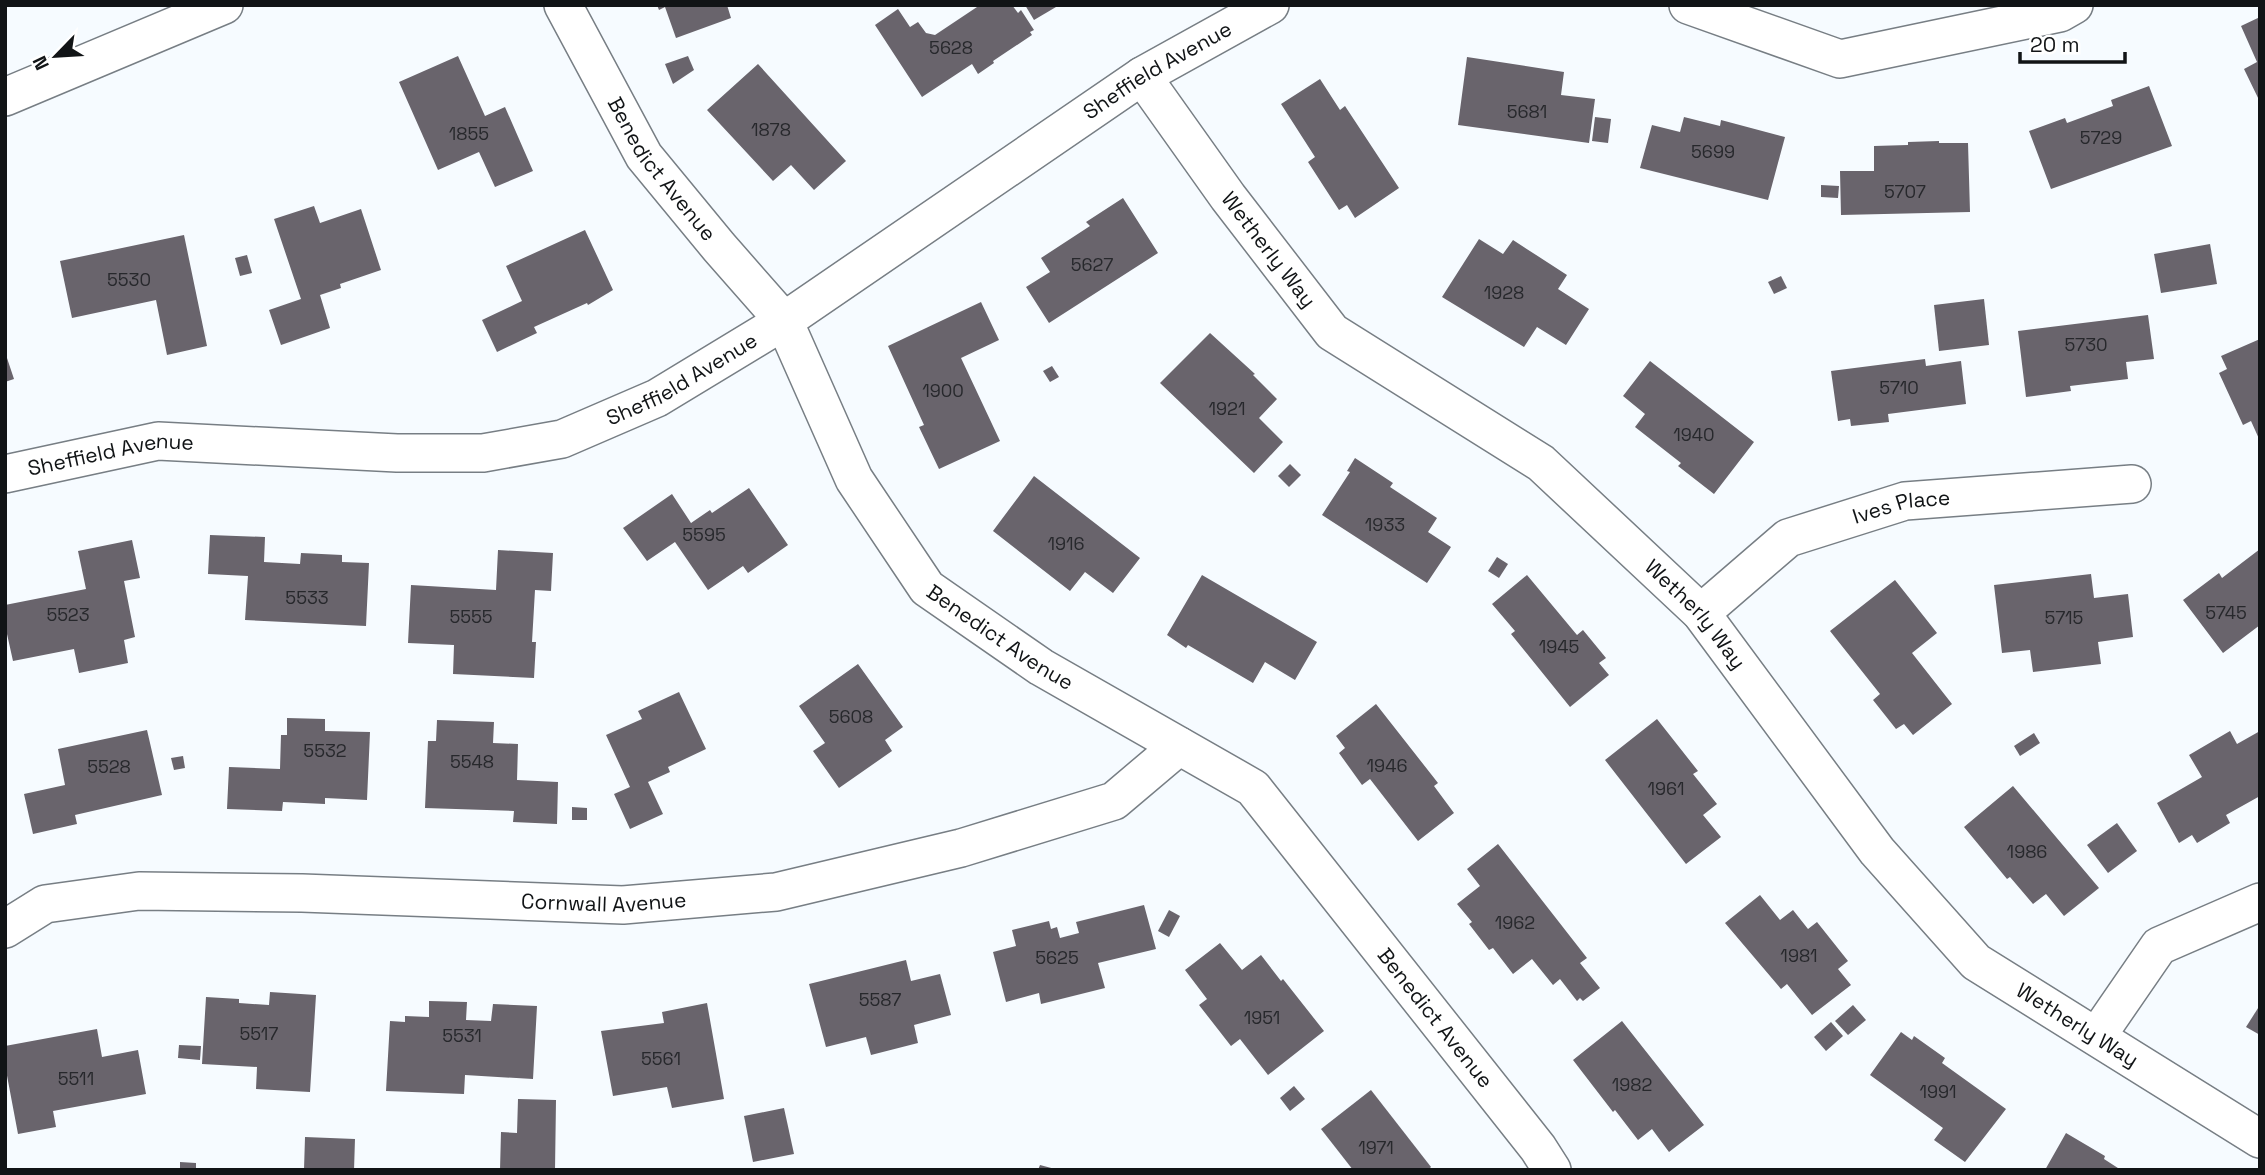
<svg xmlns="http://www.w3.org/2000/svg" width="2265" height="1175" viewBox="0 0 2265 1175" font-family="'Space Grotesk',sans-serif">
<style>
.building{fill:#69646c}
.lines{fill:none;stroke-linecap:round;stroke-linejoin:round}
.minor-casing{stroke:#777e84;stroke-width:40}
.minor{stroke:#fff;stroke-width:37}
.labels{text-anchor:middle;stroke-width:6;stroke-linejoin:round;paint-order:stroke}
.number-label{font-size:18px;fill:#27282c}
.street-label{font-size:21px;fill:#111416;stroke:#fff}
</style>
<rect width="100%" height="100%" fill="#f6fbff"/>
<g class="building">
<polygon points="657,5 727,5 731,18 676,38 665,7 659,10"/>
<polygon points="980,5 1012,5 1018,13 1021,10 1034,30 1030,32 1032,35 993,61 994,63 978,74 972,64 922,97 875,25 898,9 910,27 918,22 926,33 935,35"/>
<polygon points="1025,5 1054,5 1056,7 1034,20"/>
<polygon points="2260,17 2260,102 2244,69 2257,62 2241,26"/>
<polygon points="458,56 485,116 505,107 533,171 495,187 479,152 438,170 399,82"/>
<polygon points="688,56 694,70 673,84 665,64"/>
<polygon points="1467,57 1564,72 1561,95 1595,99 1589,143 1458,125"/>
<polygon points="758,64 846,161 814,190 791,165 773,181 707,110"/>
<polygon points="1320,79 1340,110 1345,106 1399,188 1355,218 1347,205 1339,210 1308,162 1315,157 1281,104"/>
<polygon points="2149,86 2172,146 2051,189 2029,131 2065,118 2067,123 2113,106 2111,100"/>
<polygon points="1595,117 1611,119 1608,143 1592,141"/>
<polygon points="1684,117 1720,126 1721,120 1785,137 1768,200 1640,168 1652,125 1680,132"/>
<polygon points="1939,141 1939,143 1968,143 1970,212 1841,215 1840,171 1874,171 1874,146 1908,145 1908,142"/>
<polygon points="1821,185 1839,186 1838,198 1821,197"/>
<polygon points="1123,198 1158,253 1049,323 1026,287 1050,272 1041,258 1090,226 1086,222"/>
<polygon points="314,206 320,223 361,209 381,270 340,284 341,288 320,295 330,328 281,345 269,310 301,299 274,219"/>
<polygon points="585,230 613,290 588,305 587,303 534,327 537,333 497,352 482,320 522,301 506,266"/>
<polygon points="184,235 207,346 167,355 156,300 72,318 60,261"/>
<polygon points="1479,239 1503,254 1513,240 1567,275 1558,289 1589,309 1566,345 1537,327 1524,347 1442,297"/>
<polygon points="2210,244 2217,284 2161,293 2154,254"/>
<polygon points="247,255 252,273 240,276 235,258"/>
<polygon points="1781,276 1787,288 1774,294 1768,282"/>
<polygon points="1984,299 1989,345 1939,351 1934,305"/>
<polygon points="981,302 999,340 961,358 1000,441 939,469 919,427 924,425 888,346"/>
<polygon points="2148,315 2154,359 2126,362 2128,379 2070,386 2071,391 2026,397 2018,331"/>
<polygon points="1210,333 1255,374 1253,375 1277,399 1259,418 1283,442 1254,473 1160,383"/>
<polygon points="2260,339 2260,441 2251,421 2243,425 2219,373 2227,369 2221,356"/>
<polygon points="5,352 14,379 5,382"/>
<polygon points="1925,359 1926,366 1961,361 1966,404 1888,414 1889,422 1851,426 1850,419 1838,421 1831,371"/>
<polygon points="1650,361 1754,442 1714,494 1678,466 1681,463 1635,427 1645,414 1623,396"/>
<polygon points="1052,366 1059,377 1050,382 1043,371"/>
<polygon points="1355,458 1393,483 1390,487 1437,518 1428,532 1451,547 1427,583 1322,515 1350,472 1347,471"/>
<polygon points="1290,464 1301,475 1289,487 1278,476"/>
<polygon points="1034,476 1140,558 1113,593 1085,572 1070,591 993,531"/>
<polygon points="749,488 788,545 748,573 743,566 708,590 675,542 647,561 623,528 672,494 691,523 710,510 712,513"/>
<polygon points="210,535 265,537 264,562 300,564 301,553 342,555 342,562 369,563 366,626 245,620 248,576 208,574"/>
<polygon points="132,540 140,578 124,581 135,637 124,640 128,663 79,673 74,649 13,661 5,625 5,605 86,589 78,551"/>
<polygon points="2260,549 2260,625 2223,653 2183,600 2219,573 2222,578"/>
<polygon points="498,550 553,553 551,591 535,590 532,642 536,642 534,678 453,674 454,645 408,643 411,585 496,590"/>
<polygon points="1497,557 1508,564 1499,578 1488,571"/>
<polygon points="2091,574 2094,598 2128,594 2133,637 2098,642 2101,664 2033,672 2030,650 2002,653 1994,585"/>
<polygon points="1202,575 1317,642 1295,680 1265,662 1253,683 1188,645 1186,648 1167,635"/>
<polygon points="1527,575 1577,635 1583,630 1606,658 1599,663 1609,675 1570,707 1511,634 1515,631 1492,604"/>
<polygon points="1895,580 1937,633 1912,653 1952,704 1913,735 1904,724 1896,729 1873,700 1880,694 1830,631"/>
<polygon points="858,664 903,727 885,740 892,751 839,788 813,751 825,743 799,706"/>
<polygon points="679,692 706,749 668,767 670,772 648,782 663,814 630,829 614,794 630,787 606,735 642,719 638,711"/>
<polygon points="1376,704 1438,783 1434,786 1454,813 1418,841 1370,779 1362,785 1339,753 1345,748 1336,736"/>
<polygon points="287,718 325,719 325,731 370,732 367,800 325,798 325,804 283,802 282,811 227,809 229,767 280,769 281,735 287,735"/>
<polygon points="1657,719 1698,771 1693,774 1717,804 1703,815 1721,837 1686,864 1605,760"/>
<polygon points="437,720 494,722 493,743 518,744 517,780 558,782 557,824 513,822 514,811 425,808 428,741 436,741"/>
<polygon points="147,730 162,795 75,815 77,824 33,834 24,794 65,785 58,749"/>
<polygon points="2230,731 2237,744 2260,731 2260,796 2226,815 2230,823 2197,843 2192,835 2179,843 2157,803 2202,777 2189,755"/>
<polygon points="2034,733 2040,743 2020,756 2014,746"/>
<polygon points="183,756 185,768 174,770 171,758"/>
<polygon points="2013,786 2099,888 2064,916 2046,894 2033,904 2010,877 2007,879 1964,827"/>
<polygon points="572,807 587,808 587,820 572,820"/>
<polygon points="2117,823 2137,851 2108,873 2087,845"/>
<polygon points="1498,844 1587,958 1580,963 1600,988 1583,1001 1580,998 1577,1001 1560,979 1553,985 1532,959 1513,974 1493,948 1489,950 1469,924 1472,922 1457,904 1480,886 1467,869"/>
<polygon points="1760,895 1780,920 1793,910 1808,929 1817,922 1848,961 1838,969 1851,985 1812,1015 1787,984 1781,989 1725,923"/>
<polygon points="1144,905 1156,949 1098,963 1105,988 1041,1004 1039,993 1006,1002 993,952 1016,946 1012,930 1049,921 1051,929 1057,927 1060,938 1079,933 1076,922"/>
<polygon points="1169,910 1180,916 1169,937 1158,931"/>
<polygon points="1220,943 1242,970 1261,955 1281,981 1283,979 1324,1031 1268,1075 1240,1039 1231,1046 1199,1005 1207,999 1185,970"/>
<polygon points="906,960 911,981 940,974 951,1015 914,1025 918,1043 871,1055 866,1037 826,1047 809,984"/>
<polygon points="270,992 316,995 310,1092 256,1089 257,1067 202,1064 206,997 239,999 239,1003 269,1005"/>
<polygon points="429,1001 467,1002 466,1020 491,1021 493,1004 537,1006 533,1079 465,1075 464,1094 386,1091 390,1021 405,1022 405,1016 429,1017"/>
<polygon points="707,1003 724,1099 672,1108 667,1087 613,1096 601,1031 664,1023 662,1012"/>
<polygon points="1853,1005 1866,1020 1848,1035 1835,1021"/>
<polygon points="2260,1005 2260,1035 2246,1027"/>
<polygon points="1622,1021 1704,1125 1669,1152 1652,1129 1638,1140 1615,1110 1613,1112 1573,1060"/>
<polygon points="1831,1022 1843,1036 1826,1051 1814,1037"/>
<polygon points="97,1029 102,1057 138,1050 146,1094 53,1111 56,1127 18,1134 5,1065 5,1046"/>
<polygon points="1901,1032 1912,1040 1914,1036 1945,1058 1942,1063 2006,1109 1965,1162 1934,1140 1943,1128 1870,1075"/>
<polygon points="179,1045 201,1046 200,1060 178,1058"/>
<polygon points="1294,1086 1305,1099 1290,1111 1280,1098"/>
<polygon points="1371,1090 1431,1167 1428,1170 1353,1170 1321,1129"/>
<polygon points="518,1099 556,1100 555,1170 500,1170 501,1132 517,1133"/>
<polygon points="784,1108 794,1154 753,1162 744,1116"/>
<polygon points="2066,1133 2105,1156 2104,1159 2121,1170 2045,1170"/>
<polygon points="305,1137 355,1139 354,1170 304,1170"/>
<polygon points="180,1162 196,1163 196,1170 180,1170"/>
<polygon points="1040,1165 1055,1169 1054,1170 1038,1170"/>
</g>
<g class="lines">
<defs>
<g id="minor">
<path id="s1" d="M563,5L644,156L719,247L784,321L854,479L927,588L1041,667L1253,788L1538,1148L1552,1170"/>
<polyline points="1688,5 1840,59 2060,13 2074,5"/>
<path id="s2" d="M1142,76L1228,197L1332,332L1541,463L1701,613L1877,851L1976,962L2260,1139"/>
<polyline points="5,97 224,5"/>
<path id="s3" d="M5,474L158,441L397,453H483L562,439L657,398L784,321L1142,76L1270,5"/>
<path id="s4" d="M1701,613L1788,538L1905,501L2132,484"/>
<path id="s5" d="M5,929L45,904L139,891L302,893L623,905L776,892L961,848L1114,801L1179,746"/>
<polyline points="2097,1036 2159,946 2260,902"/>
</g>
</defs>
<use href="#minor" class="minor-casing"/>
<use href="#minor" class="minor"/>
</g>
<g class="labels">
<g class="number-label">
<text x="951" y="54">5628</text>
<text x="1527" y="118">5681</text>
<text x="771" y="136">1878</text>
<text x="469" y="140">1855</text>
<text x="2101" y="144">5729</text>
<text x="1713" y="158">5699</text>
<text x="1905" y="198">5707</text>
<text x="1092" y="271">5627</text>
<text x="129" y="286">5530</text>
<text x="1504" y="299">1928</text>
<text x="2086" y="351">5730</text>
<text x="1899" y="394">5710</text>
<text x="943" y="397">1900</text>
<text x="1227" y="415">1921</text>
<text x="1694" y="441">1940</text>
<text x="1385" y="531">1933</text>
<text x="704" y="541">5595</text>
<text x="1066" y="550">1916</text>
<text x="307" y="604">5533</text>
<text x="2226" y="619">5745</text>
<text x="68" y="621">5523</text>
<text x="471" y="623">5555</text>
<text x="2064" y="624">5715</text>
<text x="1559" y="653">1945</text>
<text x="851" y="723">5608</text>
<text x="325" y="757">5532</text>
<text x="472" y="768">5548</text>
<text x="1387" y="772">1946</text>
<text x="109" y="773">5528</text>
<text x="1666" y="795">1961</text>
<text x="2027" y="858">1986</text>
<text x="1515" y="929">1962</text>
<text x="1799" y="962">1981</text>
<text x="1057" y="964">5625</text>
<text x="880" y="1006">5587</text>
<text x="1262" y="1024">1951</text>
<text x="259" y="1040">5517</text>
<text x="462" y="1042">5531</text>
<text x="661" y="1065">5561</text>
<text x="76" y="1085">5511</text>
<text x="1632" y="1091">1982</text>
<text x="1938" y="1098">1991</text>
<text x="1376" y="1154">1971</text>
</g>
<g class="street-label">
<text dy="7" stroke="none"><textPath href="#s3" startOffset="1264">Sheffield Avenue</textPath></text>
<text dy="7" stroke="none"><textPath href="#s1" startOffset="192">Benedict Avenue</textPath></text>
<text dy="7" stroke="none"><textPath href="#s2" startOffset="215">Wetherly Way</textPath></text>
<text dy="7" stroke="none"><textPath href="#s3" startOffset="696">Sheffield Avenue</textPath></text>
<text dy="7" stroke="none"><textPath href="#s3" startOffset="108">Sheffield Avenue</textPath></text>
<text dy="7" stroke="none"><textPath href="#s4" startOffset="233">Ives Place</textPath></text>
<text dy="7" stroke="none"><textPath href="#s2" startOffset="782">Wetherly Way</textPath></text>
<text dy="7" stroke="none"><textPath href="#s1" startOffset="780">Benedict Avenue</textPath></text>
<text dy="7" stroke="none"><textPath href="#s5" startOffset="607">Cornwall Avenue</textPath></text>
<text dy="7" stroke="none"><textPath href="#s1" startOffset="1368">Benedict Avenue</textPath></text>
<text dy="7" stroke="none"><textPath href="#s2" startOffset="1349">Wetherly Way</textPath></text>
</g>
</g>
<rect width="2265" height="1175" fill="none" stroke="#111416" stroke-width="14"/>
<g transform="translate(56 56) rotate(245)" stroke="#ffffff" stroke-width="5" paint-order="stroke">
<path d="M0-5L12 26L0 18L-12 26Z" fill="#111416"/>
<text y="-10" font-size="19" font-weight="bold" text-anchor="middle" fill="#111416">N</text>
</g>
<path d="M2020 52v10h105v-10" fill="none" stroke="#111416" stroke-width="3.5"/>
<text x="2030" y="52" font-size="21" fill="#111416" stroke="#ffffff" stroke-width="5" paint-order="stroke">20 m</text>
</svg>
